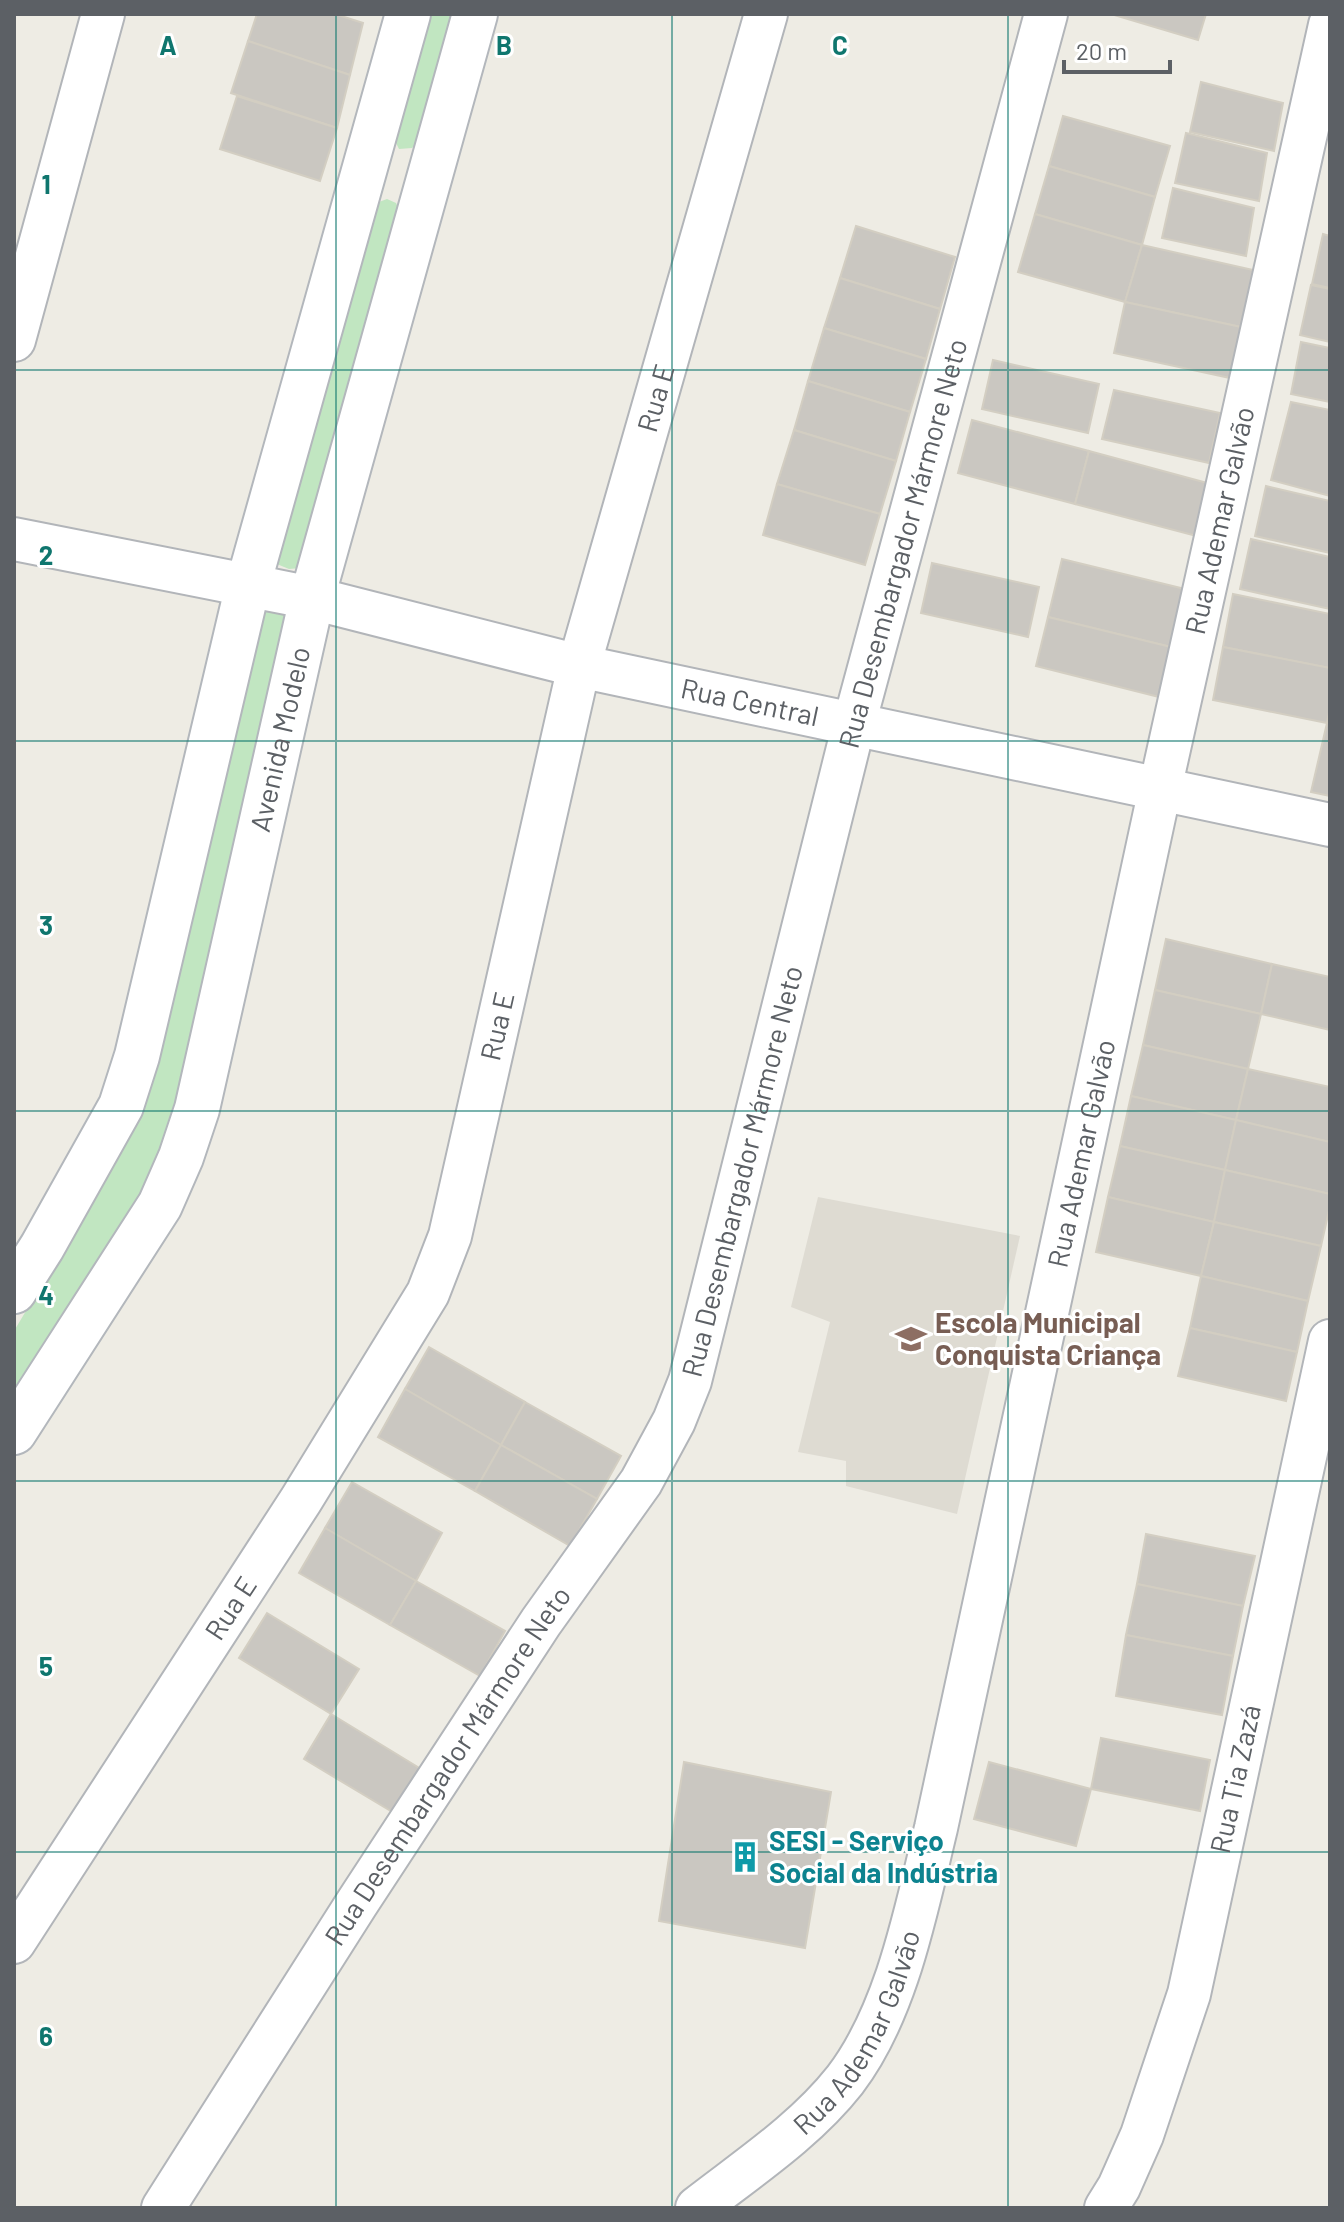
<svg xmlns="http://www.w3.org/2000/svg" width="1344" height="2222" viewBox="0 0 1344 2222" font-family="Barlow,sans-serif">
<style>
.education{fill:#dedbd2}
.green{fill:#c1e6c1}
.building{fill:#cac7c1;stroke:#d3cec2;stroke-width:2}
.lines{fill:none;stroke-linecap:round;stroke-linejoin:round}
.street-casing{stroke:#b2b5b9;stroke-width:46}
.secondary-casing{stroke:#b3b7bc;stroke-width:48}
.street{stroke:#fff;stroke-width:42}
.secondary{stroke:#fff;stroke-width:44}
.grid{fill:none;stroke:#0f766e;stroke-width:2;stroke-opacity:0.55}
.labels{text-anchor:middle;stroke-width:6;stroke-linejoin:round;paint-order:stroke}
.street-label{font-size:28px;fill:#5c6065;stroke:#fff}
.education-label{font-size:28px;font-weight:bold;fill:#785e54;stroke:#fff;text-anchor:start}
.culture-label{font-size:28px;font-weight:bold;fill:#0d838f;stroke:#fff;text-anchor:start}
.grid-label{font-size:26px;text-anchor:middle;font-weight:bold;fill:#0f766e;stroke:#fff;stroke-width:6;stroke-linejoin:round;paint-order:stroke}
</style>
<rect width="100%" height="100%" fill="#eeece4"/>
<polygon class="education" points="818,1197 1020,1236 957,1514 846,1486 846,1461 798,1452 830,1322 791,1307"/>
<g class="green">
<polygon points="429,14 456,14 420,141 412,148 399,149 395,141"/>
<polygon points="387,199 396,203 400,212 301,568 289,569 272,562 376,208 379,202"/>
<polygon points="269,604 285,613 290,626 181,1110 140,1196 14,1396 14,1331 103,1182 252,623"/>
</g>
<g class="building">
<polygon points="257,14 335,14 363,23 350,75 248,41"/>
<polygon points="1111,14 1206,14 1198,40"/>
<polygon points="248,41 350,75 337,128 231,93"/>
<polygon points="1201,82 1283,103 1274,151 1190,132"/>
<polygon points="237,96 337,128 320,181 220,149"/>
<polygon points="1063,116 1170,146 1155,197 1049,166"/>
<polygon points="1186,133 1267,153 1259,201 1175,183"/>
<polygon points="1049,166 1155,197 1142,245 1035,214"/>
<polygon points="1173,188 1254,208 1246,256 1162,238"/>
<polygon points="1035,214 1142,245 1125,302 1018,272"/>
<polygon points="856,226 955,257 940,309 840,278"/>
<polygon points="1323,234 1330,236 1330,288 1312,284"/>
<polygon points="1142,245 1253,270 1241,327 1125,302"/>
<polygon points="840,278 940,309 926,359 824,328"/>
<polygon points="1311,285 1330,289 1330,342 1300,335"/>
<polygon points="1125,302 1241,327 1230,378 1114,353"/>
<polygon points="824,328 926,359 910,412 808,381"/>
<polygon points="1301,342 1330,348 1330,402 1291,394"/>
<polygon points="993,360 1099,384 1088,433 982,409"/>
<polygon points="808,381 910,412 896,461 794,430"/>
<polygon points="1114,390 1220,413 1209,463 1102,439"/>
<polygon points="1291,402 1330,410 1330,496 1271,480"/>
<polygon points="972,420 1089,451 1075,504 958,473"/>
<polygon points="794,430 896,461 880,514 777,484"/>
<polygon points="1089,451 1222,487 1208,539 1075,504"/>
<polygon points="777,484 880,514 865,565 763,535"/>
<polygon points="1266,486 1330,501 1330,553 1255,536"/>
<polygon points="1251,539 1330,557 1330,609 1240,589"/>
<polygon points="1062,559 1185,589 1171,647 1048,617"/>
<polygon points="932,563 1039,587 1028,637 921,613"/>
<polygon points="1233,594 1330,614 1330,668 1223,647"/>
<polygon points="1048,617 1171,647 1159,697 1036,666"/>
<polygon points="1223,647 1330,668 1330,707 1327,723 1213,700"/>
<polygon points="1327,723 1330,723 1330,796 1311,792"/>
<polygon points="1166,939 1272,964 1261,1014 1155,990"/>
<polygon points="1272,964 1330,977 1330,1030 1261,1014"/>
<polygon points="1155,990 1261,1014 1248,1069 1143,1045"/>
<polygon points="1143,1045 1248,1069 1236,1120 1131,1096"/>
<polygon points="1248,1069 1330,1087 1330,1142 1236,1120"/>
<polygon points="1131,1096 1236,1120 1225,1170 1120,1146"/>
<polygon points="1236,1120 1330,1142 1330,1194 1225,1170"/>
<polygon points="1120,1146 1225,1170 1214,1222 1108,1197"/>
<polygon points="1225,1170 1330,1194 1330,1206 1321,1246 1214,1222"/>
<polygon points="1108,1197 1214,1222 1201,1276 1096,1252"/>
<polygon points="1214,1222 1321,1246 1308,1301 1201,1276"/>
<polygon points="1201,1276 1308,1301 1297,1352 1190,1328"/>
<polygon points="1190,1328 1297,1352 1286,1401 1178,1376"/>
<polygon points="429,1347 525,1402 501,1445 405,1389"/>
<polygon points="405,1389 501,1445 475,1491 378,1437"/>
<polygon points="525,1402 621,1456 597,1499 501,1445"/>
<polygon points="501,1445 597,1499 570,1546 475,1491"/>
<polygon points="352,1482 442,1533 416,1581 325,1528"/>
<polygon points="325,1528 416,1581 390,1625 299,1573"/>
<polygon points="1146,1534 1255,1556 1243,1606 1137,1584"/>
<polygon points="416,1581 505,1631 480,1676 390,1625"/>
<polygon points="1137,1584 1243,1606 1233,1656 1126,1635"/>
<polygon points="267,1613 359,1669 331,1714 239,1658"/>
<polygon points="1126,1635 1233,1656 1222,1715 1116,1696"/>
<polygon points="331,1714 421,1769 394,1813 304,1759"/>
<polygon points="1101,1738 1210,1760 1200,1811 1091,1789"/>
<polygon points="684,1762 831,1792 805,1948 659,1921"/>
<polygon points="989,1762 1091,1789 1076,1846 974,1819"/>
</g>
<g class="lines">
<defs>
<g id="street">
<polyline points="14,340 103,14"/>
<path id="s1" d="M14,539L312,598L579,666L1330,825"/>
<path id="s2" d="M14,1942L301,1500L428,1293L450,1236L579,666L766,14"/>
<path id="s3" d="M163,2208L357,1903L541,1622L641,1482L674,1421L690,1381L854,724L1046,14"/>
<path id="s4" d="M697,2208C747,2169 805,2131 845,2080C897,2012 916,1910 936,1828L1160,789L1330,25"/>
<path id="s5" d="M1106,2208L1119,2187L1142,2135L1189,1994L1330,1341"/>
</g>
<g id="secondary">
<polyline points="14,1291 42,1247 121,1106 137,1056 248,585 408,14"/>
<path id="s6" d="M14,1432L160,1205L181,1157L197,1109L312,598L475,14"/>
</g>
</defs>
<use href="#street" class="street-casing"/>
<use href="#secondary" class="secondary-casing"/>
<use href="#street" class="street"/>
<use href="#secondary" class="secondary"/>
</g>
<path class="grid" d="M336,14V2208M672,14V2208M1008,14V2208M14,370H1330M14,741H1330M14,1111H1330M14,1481H1330M14,1852H1330"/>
<defs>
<symbol id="school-bare" viewBox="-9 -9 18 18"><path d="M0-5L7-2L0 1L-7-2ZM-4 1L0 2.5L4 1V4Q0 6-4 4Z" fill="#8d6e63" stroke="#fff" stroke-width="2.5" paint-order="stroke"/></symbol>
<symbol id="building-bare" viewBox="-9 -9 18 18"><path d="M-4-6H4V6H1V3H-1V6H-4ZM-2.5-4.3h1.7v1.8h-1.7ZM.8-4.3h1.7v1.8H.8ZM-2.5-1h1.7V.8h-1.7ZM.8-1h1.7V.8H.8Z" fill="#0f9aa8" stroke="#fff" stroke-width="2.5" paint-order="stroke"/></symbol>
</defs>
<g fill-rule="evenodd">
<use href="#school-bare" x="889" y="1317" width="44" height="44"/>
<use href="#building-bare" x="723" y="1835" width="44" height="44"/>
</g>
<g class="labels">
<g class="street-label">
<text dy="10" stroke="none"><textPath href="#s2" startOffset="1694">Rua E</textPath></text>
<text dy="10" stroke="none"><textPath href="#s4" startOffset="1804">Rua Ademar Galvão</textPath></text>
<text dy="10" stroke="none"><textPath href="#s3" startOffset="1846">Rua Desembargador Mármore Neto</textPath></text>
<text dy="10" stroke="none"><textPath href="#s1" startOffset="754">Rua Central</textPath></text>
<text dy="10" stroke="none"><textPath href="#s6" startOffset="752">Avenida Modelo</textPath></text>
<text dy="10" stroke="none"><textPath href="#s2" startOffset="1046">Rua E</textPath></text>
<text dy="10" stroke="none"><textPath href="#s4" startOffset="1156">Rua Ademar Galvão</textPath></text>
<text dy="10" stroke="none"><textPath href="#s3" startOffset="1198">Rua Desembargador Mármore Neto</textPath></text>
<text dy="10" stroke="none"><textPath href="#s2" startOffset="398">Rua E</textPath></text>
<text dy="10" stroke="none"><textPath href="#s3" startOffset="526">Rua Desembargador Mármore Neto</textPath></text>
<text dy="10" stroke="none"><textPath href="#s5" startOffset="450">Rua Tia Zazá</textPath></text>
<text dy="10" stroke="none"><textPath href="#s4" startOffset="244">Rua Ademar Galvão</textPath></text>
</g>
<g class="education-label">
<text x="935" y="1333">Escola Municipal<tspan x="935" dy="32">Conquista Criança</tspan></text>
</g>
<g class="culture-label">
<text x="769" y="1851">SESI - Serviço<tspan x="769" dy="32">Social da Indústria</tspan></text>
</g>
</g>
<g class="grid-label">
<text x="168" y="55">A</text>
<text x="504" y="55">B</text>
<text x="840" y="55">C</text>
<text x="46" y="194">1</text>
<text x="46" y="565">2</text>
<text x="46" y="935">3</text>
<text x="46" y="1305">4</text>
<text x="46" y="1676">5</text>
<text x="46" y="2046">6</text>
</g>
<rect width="1344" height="2222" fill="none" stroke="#5c6065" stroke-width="32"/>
<path d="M1064 60v12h106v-12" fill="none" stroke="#5c6065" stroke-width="4"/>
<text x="1076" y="60" font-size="24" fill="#5c6065" stroke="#ffffff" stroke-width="6" paint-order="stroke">20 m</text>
</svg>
